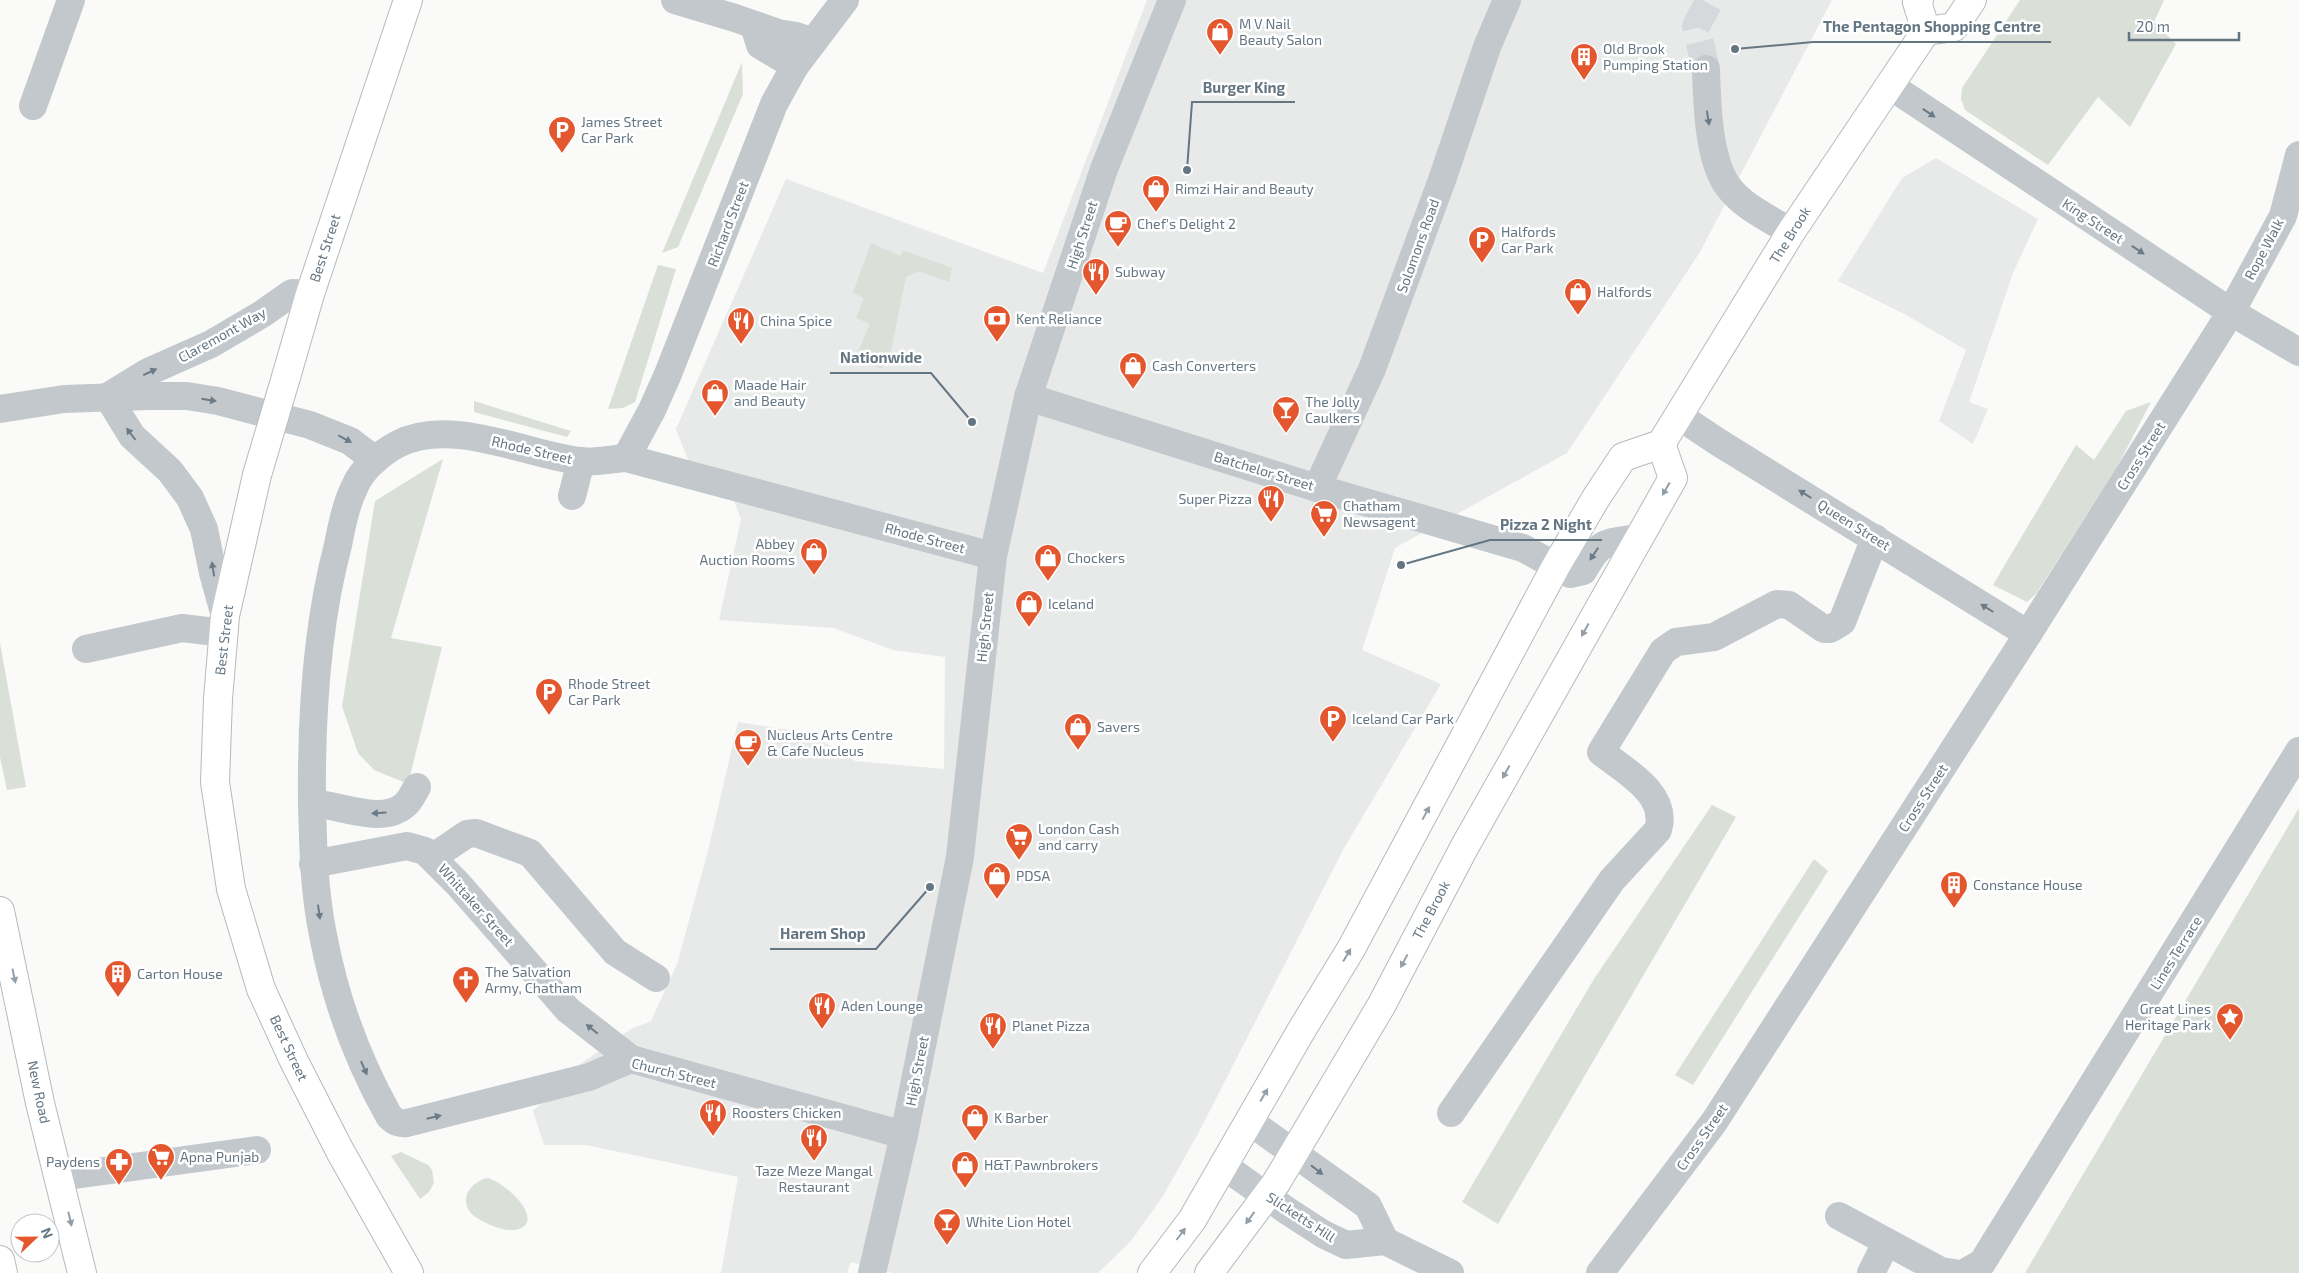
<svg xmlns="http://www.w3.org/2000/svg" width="2299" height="1273" viewBox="0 0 2299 1273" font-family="'Exo 2',sans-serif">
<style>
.built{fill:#e8e9e9}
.green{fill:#dadfd7}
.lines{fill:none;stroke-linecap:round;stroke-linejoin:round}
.minor-tunnel{stroke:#d5d9db;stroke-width:28;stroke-dasharray:28 14;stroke-linecap:butt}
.major-casing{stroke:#b5babe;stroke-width:30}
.minor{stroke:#c3c8cc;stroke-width:28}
.major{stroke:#fff;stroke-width:28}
.major-bridge-casing{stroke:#b5babe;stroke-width:30;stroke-linecap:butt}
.major-bridge{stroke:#fff;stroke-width:28}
.oneway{fill:#6a7a87}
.oneway2{fill:#939fa8}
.labels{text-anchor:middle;stroke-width:5;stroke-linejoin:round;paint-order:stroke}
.poi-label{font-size:14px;fill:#657683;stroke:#fff;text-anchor:start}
.street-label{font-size:14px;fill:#657683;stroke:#fff}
.leader{fill:none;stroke:#657683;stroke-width:2}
.callout-dot{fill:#657683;stroke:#fff;stroke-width:2}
.callout-label{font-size:15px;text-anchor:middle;font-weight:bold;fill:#657683;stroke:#fff;stroke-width:5;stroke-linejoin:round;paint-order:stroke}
</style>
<rect width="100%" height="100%" fill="#fafaf8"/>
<g class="built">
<polygon points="1147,0 1832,0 1700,252 1567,453 1395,548 1362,650 1441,684 1343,850 1200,1130 1163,1196 1131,1241 1098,1273 892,1273 851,1262 847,1273 721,1273 738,1177 586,1145 544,1145 533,1111 579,1065 631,1029 651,1021 677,964 708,851 738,722 810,733 855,761 944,769 945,657 893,650 834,628 719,620 741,519 723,473 691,468 676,429 786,179 1043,273"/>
<polygon points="1936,158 2038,219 2013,273 1969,402 1988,409 1973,444 1939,421 1966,350 1906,315 1838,281 1902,178"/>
</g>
<g class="green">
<polygon points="2020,0 2164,0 2154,22 2176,44 2130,127 2098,97 2048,165 1965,110 1961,99 1962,88"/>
<polygon points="742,62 743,94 678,247 662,253"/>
<polygon points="871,243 900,256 903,250 952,268 949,282 919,271 906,277 891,350 881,369 855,358 870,324 856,318 864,298 853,293"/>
<polygon points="658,265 676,269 635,402 623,408 608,409"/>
<polygon points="474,401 571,431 567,437 474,412"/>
<polygon points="2151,402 2118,465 2036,594 2027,602 1993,585 2076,445 2094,460 2126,411"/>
<polygon points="443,459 391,638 442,647 408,784 374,770 358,753 342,706 375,501"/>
<polygon points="0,643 26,787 7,790 0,757"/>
<polygon points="1712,805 1736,817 1498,1224 1462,1202 1594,979"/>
<polygon points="2299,808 2299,1273 2025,1273"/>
<polygon points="1814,859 1828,871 1693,1085 1675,1075"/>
<polygon points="401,1152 428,1165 432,1170 434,1183 429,1192 420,1199 391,1156"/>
<path d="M488,1178C501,1181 535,1209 526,1224C523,1228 517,1230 512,1230C502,1231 481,1222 473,1215C457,1200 471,1181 488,1178Z"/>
</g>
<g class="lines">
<polyline class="minor-tunnel" points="1706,69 1696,26 1710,0"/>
<defs>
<g id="major">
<polyline points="1919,0 1917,2 1926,31"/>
<polyline points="286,377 310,294 408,0"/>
<polyline points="257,475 225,616 218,699 215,782 231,889 261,989 294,1061 340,1151 409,1273"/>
<polyline points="0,911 40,1103 82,1273"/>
<polyline points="0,1260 3,1273"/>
<polyline points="1152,1273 1192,1220 1301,1031 1351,949 1556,566 1596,498 1623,457 1661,444 1791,232 1926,31 1954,27 1972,0"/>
<polyline points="1209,1273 1276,1183 1381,1006 1465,846 1673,478 1661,444"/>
</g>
</defs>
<use href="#major" class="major-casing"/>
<g class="minor">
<polyline points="675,0 735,18 778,33 796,36 813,42"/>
<polyline points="754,25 760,45 795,66"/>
<path d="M1706,69C1707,102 1708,157 1727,185C1741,206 1770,219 1791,232"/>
<polyline points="1889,85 2231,312 2299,352"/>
<polyline points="33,106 71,0"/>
<polyline points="109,396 148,372 211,344 262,314 292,293 310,294"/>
<polyline points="108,397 132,436 170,471 190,498 204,529 213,573 225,616"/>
<path d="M1028,397L1317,488L1523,548L1570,574L1583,571C1602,539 1603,544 1637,538"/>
<polyline points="0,409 64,399 148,396 187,396 218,401 310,425 350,441 375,460"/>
<polyline points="1679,416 1718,442 2028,634"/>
<polyline points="626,458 652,410 668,374 774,104 795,66 845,0"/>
<polyline points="1317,488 1372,369 1442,180 1487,47 1507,0"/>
<polyline points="572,496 581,461"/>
<polyline points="86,649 182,628 224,633"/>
<path d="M312,803C340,805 383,826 406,804C411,799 414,792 417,787"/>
<polyline points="433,857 467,834 476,833 530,853 615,952 656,978"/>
<polyline points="313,864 407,846 425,851 458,884 568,1010 631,1059"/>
<path d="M1451,1113L1612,880L1658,830C1669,794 1625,771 1601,752L1663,651L1676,642L1714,637L1777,604L1789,605L1824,629H1830L1842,622L1875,538"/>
<polyline points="1249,1121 1368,1206 1385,1241"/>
<path d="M904,1135L631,1059L589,1077L407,1123C399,1124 395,1122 389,1116C357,1059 335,999 323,935C314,891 313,847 312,803C311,717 316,628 338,545C342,525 346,504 355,486C363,468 381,453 398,444C451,417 525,454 579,461C594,463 611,459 626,458L993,556"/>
<polyline points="1224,1166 1286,1210 1323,1234 1346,1245 1385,1241 1450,1273"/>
<polyline points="60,1177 257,1150"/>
<polyline points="1839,1216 1941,1271 1954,1273"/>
<polyline points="872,1273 904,1135 960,857 993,556 1028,397 1104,169 1172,0"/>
<polyline points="1600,1273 1714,1122 2028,634 2231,312 2283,216 2299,155"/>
<polyline points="1871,1273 1886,1243"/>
<polyline points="1964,1273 1982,1263 2299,751"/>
</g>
<use href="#major" class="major"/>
<defs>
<polyline id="major-bridge" points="257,475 286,377"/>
</defs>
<use href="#major-bridge" class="major-bridge-casing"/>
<use href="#major-bridge" class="major-bridge"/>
</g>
<defs><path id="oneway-solid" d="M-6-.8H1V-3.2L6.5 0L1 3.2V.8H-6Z" transform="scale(1.25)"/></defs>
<g class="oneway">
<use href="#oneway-solid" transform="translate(1929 113) rotate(34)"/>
<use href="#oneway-solid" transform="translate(1708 118) rotate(81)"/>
<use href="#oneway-solid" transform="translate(2138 250) rotate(33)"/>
<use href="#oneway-solid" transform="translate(150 372) rotate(-25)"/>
<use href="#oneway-solid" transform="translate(209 400) rotate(9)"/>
<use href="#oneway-solid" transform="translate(131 434) rotate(-127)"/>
<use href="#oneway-solid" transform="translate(345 439) rotate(28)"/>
<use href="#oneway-solid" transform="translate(1805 494) rotate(-148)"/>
<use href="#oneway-solid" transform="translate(1594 554) rotate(124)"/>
<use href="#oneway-solid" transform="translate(213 569) rotate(-99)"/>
<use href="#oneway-solid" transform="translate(1987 608) rotate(-148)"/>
<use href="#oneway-solid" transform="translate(379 813) rotate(177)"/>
<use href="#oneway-solid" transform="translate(319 912) rotate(82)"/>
<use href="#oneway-solid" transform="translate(592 1029) rotate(-141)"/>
<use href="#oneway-solid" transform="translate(364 1068) rotate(66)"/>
<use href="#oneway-solid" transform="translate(434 1117) rotate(-13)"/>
<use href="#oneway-solid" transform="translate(1317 1170) rotate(38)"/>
</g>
<g class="oneway2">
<use href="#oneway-solid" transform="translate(1666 489) rotate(120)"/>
<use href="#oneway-solid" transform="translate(1585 630) rotate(119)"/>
<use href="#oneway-solid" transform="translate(1506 772) rotate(119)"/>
<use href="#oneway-solid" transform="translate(1426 813) rotate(-62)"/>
<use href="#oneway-solid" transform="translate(1347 955) rotate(-59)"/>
<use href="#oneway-solid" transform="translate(1404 961) rotate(118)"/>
<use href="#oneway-solid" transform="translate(14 976) rotate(78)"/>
<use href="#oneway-solid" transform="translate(1264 1095) rotate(-60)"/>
<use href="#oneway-solid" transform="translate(1250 1218) rotate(126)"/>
<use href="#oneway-solid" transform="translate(70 1219) rotate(77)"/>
<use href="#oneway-solid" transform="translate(1181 1234) rotate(-53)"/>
</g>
<defs>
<symbol id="shop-pin" viewBox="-11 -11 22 30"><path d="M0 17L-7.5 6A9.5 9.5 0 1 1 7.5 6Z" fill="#e4572e" stroke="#fff"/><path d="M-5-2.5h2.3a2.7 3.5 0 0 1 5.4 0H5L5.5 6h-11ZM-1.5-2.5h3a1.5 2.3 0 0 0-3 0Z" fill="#fff"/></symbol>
<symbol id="building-pin" viewBox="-11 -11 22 30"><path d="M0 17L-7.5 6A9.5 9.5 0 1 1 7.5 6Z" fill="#e4572e" stroke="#fff"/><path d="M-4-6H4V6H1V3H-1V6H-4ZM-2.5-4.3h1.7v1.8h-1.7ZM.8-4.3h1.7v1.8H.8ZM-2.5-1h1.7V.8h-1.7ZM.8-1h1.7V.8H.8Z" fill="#fff"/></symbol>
<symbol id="parking-pin" viewBox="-11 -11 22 30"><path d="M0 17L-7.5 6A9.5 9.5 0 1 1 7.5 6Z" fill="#e4572e" stroke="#fff"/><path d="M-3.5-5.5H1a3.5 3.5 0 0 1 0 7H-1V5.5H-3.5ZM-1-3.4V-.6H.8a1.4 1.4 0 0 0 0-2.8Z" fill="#fff"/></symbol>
<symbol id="cafe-pin" viewBox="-11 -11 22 30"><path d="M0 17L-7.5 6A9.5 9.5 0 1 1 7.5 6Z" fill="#e4572e" stroke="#fff"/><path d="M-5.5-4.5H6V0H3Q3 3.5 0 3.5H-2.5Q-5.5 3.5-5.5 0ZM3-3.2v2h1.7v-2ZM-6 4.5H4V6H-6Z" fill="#fff"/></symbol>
<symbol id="restaurant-pin" viewBox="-11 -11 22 30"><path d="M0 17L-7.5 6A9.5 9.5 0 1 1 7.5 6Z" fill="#e4572e" stroke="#fff"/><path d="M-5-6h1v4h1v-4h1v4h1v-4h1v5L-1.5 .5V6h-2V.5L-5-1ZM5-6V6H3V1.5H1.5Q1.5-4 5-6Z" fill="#fff"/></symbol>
<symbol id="bank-pin" viewBox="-11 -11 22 30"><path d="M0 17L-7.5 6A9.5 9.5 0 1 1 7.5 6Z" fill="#e4572e" stroke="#fff"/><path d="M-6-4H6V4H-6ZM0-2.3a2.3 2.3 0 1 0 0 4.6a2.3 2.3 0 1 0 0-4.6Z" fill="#fff"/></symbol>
<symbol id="bar-pin" viewBox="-11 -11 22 30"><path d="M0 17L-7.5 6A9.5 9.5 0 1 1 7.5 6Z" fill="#e4572e" stroke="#fff"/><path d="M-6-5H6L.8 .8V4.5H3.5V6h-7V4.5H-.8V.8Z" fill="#fff"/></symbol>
<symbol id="supermarket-pin" viewBox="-11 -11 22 30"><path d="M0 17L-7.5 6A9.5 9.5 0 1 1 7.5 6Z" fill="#e4572e" stroke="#fff"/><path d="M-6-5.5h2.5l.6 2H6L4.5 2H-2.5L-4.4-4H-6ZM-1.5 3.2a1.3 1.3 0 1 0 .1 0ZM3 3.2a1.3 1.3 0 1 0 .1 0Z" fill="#fff"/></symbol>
<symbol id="church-pin" viewBox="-11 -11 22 30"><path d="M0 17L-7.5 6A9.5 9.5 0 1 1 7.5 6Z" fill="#e4572e" stroke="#fff"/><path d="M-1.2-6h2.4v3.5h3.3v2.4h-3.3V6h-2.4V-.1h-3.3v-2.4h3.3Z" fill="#fff"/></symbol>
<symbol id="sight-pin" viewBox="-11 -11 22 30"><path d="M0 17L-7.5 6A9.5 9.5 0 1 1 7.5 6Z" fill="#e4572e" stroke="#fff"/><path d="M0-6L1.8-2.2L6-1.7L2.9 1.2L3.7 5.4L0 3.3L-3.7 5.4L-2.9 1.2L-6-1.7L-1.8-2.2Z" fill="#fff"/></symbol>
<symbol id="pharmacy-pin" viewBox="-11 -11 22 30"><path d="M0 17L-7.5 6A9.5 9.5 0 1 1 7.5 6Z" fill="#e4572e" stroke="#fff"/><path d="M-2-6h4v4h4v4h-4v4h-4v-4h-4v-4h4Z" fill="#fff"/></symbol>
</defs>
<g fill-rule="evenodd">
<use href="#shop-pin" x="1204" y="16" width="32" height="43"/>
<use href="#building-pin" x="1568" y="41" width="32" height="43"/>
<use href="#parking-pin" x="546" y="114" width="32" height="43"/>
<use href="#shop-pin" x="1140" y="173" width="32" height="43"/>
<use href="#cafe-pin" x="1102" y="208" width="32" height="43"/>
<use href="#parking-pin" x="1466" y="224" width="32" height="43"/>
<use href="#restaurant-pin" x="1080" y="256" width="32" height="43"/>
<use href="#shop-pin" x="1562" y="276" width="32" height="43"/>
<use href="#bank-pin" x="981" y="303" width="32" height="43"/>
<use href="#restaurant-pin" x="725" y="305" width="32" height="43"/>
<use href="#shop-pin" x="1117" y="350" width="32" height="43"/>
<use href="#shop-pin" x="699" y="377" width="32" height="43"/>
<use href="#bar-pin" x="1270" y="394" width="32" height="43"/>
<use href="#restaurant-pin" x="1255" y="483" width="32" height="43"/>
<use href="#supermarket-pin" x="1308" y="498" width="32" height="43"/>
<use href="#shop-pin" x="798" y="536" width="32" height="43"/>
<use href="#shop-pin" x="1032" y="542" width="32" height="43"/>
<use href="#shop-pin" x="1013" y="588" width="32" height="43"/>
<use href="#parking-pin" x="533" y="676" width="32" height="43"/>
<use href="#parking-pin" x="1317" y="703" width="32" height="43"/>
<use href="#shop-pin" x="1062" y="711" width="32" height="43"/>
<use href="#cafe-pin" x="732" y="727" width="32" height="43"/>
<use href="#supermarket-pin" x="1003" y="821" width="32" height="43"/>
<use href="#shop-pin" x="981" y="860" width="32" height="43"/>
<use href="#building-pin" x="1938" y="869" width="32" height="43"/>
<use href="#building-pin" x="102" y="958" width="32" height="43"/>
<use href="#church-pin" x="450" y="964" width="32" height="43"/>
<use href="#restaurant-pin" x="806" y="990" width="32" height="43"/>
<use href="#sight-pin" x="2214" y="1001" width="32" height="43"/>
<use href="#restaurant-pin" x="977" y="1010" width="32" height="43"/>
<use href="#restaurant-pin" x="697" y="1097" width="32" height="43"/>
<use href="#shop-pin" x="959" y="1102" width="32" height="43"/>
<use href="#restaurant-pin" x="798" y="1122" width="32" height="43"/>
<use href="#supermarket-pin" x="145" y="1141" width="32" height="43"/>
<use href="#pharmacy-pin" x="103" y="1146" width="32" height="43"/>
<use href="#shop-pin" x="949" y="1149" width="32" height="43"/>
<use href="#bar-pin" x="931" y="1206" width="32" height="43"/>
</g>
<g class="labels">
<g class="poi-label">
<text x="1239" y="29">M V Nail<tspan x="1239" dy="16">Beauty Salon</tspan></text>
<text x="1603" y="54">Old Brook<tspan x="1603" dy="16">Pumping Station</tspan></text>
<text x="581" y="127">James Street<tspan x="581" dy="16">Car Park</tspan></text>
<text x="1175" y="194">Rimzi Hair and Beauty</text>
<text x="1137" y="229">Chef's Delight 2</text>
<text x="1501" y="237">Halfords<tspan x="1501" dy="16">Car Park</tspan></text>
<text x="1115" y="277">Subway</text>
<text x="1597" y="297">Halfords</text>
<text x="1016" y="324">Kent Reliance</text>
<text x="760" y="326">China Spice</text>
<text x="1152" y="371">Cash Converters</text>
<text x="734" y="390">Maade Hair<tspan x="734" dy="16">and Beauty</tspan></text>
<text x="1305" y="407">The Jolly<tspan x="1305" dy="16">Caulkers</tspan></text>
<text x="1252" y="504" text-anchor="end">Super Pizza</text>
<text x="1343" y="511">Chatham<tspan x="1343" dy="16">Newsagent</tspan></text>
<text x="795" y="549" text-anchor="end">Abbey<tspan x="795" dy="16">Auction Rooms</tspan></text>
<text x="1067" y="563">Chockers</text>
<text x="1048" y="609">Iceland</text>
<text x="568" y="689">Rhode Street<tspan x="568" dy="16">Car Park</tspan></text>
<text x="1352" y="724">Iceland Car Park</text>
<text x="1097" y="732">Savers</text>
<text x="767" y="740">Nucleus Arts Centre<tspan x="767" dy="16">&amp; Cafe Nucleus</tspan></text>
<text x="1038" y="834">London Cash<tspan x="1038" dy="16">and carry</tspan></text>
<text x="1016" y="881">PDSA</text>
<text x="1973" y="890">Constance House</text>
<text x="485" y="977">The Salvation<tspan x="485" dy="16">Army, Chatham</tspan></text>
<text x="137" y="979">Carton House</text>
<text x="841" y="1011">Aden Lounge</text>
<text x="2211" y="1014" text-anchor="end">Great Lines<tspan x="2211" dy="16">Heritage Park</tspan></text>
<text x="1012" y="1031">Planet Pizza</text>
<text x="732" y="1118">Roosters Chicken</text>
<text x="994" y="1123">K Barber</text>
<text x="180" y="1162">Apna Punjab</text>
<text x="100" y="1167" text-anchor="end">Paydens</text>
<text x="984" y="1170">H&amp;T Pawnbrokers</text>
<text x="814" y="1176" text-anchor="middle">Taze Meze Mangal<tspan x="814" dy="16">Restaurant</tspan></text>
<text x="966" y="1227">White Lion Hotel</text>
</g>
<g class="street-label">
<text transform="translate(2093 221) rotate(33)" y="5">King Street</text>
<text transform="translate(728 224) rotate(-69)" y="5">Richard Street</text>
<text transform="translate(1082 235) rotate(-72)" y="5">High Street</text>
<text transform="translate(1790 235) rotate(-58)" y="5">The Brook</text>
<text transform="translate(1418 246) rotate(-70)" y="5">Solomons Road</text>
<text transform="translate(325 248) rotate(-72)" y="5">Best Street</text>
<text transform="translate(2264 249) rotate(-62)" y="5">Rope Walk</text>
<text transform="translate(222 335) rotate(-29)" y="5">Claremont Way</text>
<text transform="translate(532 450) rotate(13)" y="5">Rhode Street</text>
<text transform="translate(2141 456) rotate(-58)" y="5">Cross Street</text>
<text transform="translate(1264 471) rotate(17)" y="5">Batchelor Street</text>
<text transform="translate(1854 525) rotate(32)" y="5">Queen Street</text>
<text transform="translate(925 538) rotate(15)" y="5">Rhode Street</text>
<text transform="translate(985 627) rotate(-84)" y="5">High Street</text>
<text transform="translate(224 640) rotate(-83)" y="5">Best Street</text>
<text transform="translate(1923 798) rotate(-57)" y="5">Cross Street</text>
<text transform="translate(476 905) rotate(48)" y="5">Whittaker Street</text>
<text transform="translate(1431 910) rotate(-62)" y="5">The Brook</text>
<text transform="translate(2176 953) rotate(-58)" y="5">Lines Terrace</text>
<text transform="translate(289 1048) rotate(65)" y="5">Best Street</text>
<text transform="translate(917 1071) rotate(-79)" y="5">High Street</text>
<text transform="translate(674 1073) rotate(14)" y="5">Church Street</text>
<text transform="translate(39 1092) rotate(78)" y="5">New Road</text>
<text transform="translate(1702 1137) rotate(-55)" y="5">Cross Street</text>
<text transform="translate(1301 1217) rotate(33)" y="5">Slicketts Hill</text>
</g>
</g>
<path class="leader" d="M1735 49L1813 42H2051M1187 170L1192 102H1295M972 422L931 373H830M1401 565L1490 540H1602M930 887L876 949H770"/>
<g class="callout-dot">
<circle cx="1735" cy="49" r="5"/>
<circle cx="1187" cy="170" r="5"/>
<circle cx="972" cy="422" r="5"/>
<circle cx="1401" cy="565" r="5"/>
<circle cx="930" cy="887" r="5"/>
</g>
<g class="callout-label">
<text x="1932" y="32">The Pentagon Shopping Centre</text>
<text x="1244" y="93">Burger King</text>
<text x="881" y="363">Nationwide</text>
<text x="1546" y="530">Pizza 2 Night</text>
<text x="823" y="939">Harem Shop</text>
</g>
<g transform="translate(35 1238) rotate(68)"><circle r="24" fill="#ffffff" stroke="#c1c8cd"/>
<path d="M0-4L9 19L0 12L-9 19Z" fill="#e4572e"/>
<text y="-8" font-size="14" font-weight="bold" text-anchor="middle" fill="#657683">N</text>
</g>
<path d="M2129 32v8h110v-8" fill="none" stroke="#657683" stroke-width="2.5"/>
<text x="2136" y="32" font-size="15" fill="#657683" stroke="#ffffff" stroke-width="4" paint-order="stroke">20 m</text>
</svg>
